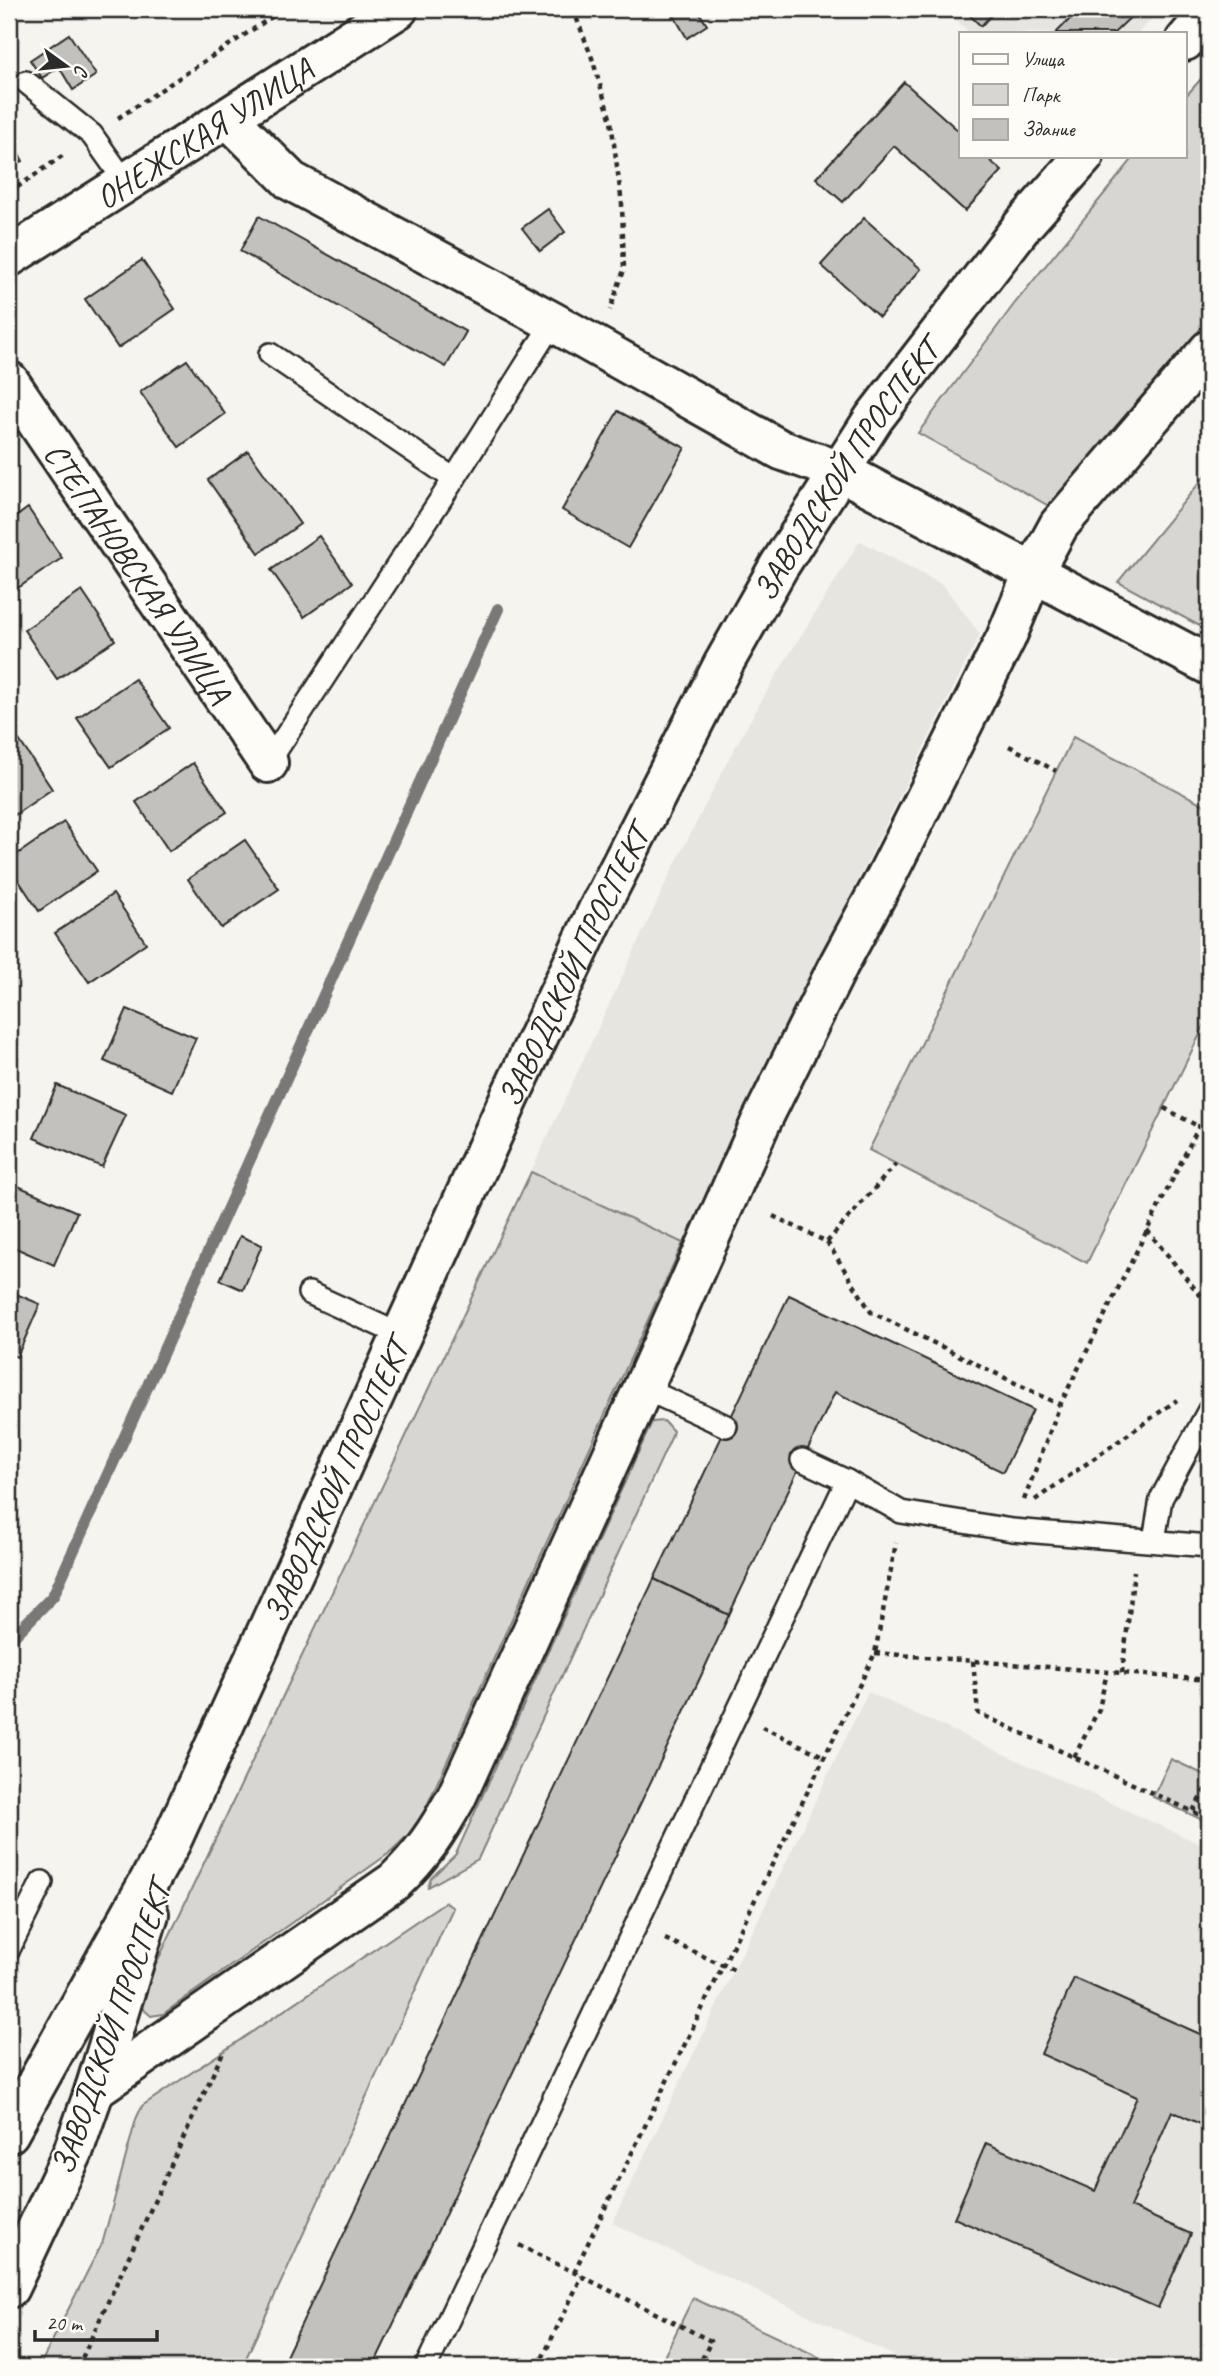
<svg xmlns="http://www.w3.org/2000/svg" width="1218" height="2376" viewBox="0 0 1218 2376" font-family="Caveat,sans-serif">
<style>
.built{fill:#e6e5e0}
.green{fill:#d7d6d2;stroke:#81807e;stroke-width:2}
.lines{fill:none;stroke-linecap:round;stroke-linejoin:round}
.stream{stroke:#797877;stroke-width:12}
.building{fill:#c2c1be;stroke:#2b2b2b;stroke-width:2}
.lane-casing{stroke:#2b2b2b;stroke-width:26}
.street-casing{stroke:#2b2b2b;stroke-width:44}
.primary-casing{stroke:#2b2b2b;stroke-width:44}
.path{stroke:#2b2b2b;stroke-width:4.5;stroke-dasharray:5 5;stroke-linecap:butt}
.lane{stroke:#fdfcf7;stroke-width:21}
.street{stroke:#fdfcf7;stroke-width:38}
.primary{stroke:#fdfcf7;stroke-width:38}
.labels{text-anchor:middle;stroke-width:5;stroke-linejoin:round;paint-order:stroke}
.street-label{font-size:33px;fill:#2b2b2b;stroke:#fdfcf7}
</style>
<rect width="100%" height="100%" fill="#f5f4ef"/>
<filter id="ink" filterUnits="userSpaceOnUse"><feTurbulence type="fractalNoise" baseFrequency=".0143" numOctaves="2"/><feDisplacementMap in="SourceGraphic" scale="14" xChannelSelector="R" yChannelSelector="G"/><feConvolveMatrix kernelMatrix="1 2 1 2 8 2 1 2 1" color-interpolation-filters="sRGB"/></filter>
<g filter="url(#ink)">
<g class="built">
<polygon points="945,9 1162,9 1138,33 970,33"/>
<polygon points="860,541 943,585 980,634 829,939 683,1243 531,1172 671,872 733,751 774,679"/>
<polygon points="868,1692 1209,1848 1209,2367 918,2367 612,2223"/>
</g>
<g class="green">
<polygon points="1209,70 1209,319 1049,506 918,433 1015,303 1135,156 1185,156 1185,97"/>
<polygon points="1209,471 1209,631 1118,582"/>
<polygon points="1073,737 1209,807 1209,1016 1087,1263 869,1150"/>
<polygon points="531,1172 683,1243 424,1812 408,1835 388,1854 163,2014 151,2016 142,2008 141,1996"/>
<polygon points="664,1421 673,1431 671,1438 478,1859 428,1887 431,1878 456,1854 652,1422"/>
<polygon points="1171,1759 1209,1777 1209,1823 1153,1797"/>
<polygon points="445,1902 453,1908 242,2367 39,2367 103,2241 136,2119 142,2106"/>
<polygon points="693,2298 840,2367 659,2367"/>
</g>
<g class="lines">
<polyline class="stream" points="9,1641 53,1596 498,609"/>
</g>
<g class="building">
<polygon points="670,9 697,9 707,25 687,38"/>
<polygon points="963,9 997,9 981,26"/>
<polygon points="1080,9 1139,9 1114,33 1056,33"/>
<polygon points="69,34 96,75 73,90 59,67 42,78 30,60"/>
<polygon points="904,82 961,133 961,156 985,156 1002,171 965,211 894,146 843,202 816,178"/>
<polygon points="11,139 23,161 9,168 9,140"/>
<polygon points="548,209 565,232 540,251 522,228"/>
<polygon points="259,216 466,332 446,367 240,251"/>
<polygon points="864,218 921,269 879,317 821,265"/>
<polygon points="142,260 175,309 118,348 85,299"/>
<polygon points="187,360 225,414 179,447 140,392"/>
<polygon points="618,411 685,448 628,548 562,510"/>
<polygon points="248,451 300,524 259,553 208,480"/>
<polygon points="28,508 62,558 9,594 9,522"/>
<polygon points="319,536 352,583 304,617 271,570"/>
<polygon points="82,591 115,640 57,679 24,630"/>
<polygon points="135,679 169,728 111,767 77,718"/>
<polygon points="19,740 52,789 9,819 9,747"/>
<polygon points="193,763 227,812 169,851 136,802"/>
<polygon points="64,822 97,871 39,911 9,866 9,860"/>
<polygon points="245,840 279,889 221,928 188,879"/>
<polygon points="113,894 146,943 89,982 55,933"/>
<polygon points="127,1009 196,1038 172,1091 104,1061"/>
<polygon points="57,1085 126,1115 102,1167 34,1138"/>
<polygon points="9,1182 77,1212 54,1265 9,1245"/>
<polygon points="240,1236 262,1245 243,1290 220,1280"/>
<polygon points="9,1291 40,1304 17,1357 9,1354"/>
<polygon points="789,1295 1033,1410 1003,1472 835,1392 729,1615 654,1579"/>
<polygon points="654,1579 729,1615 700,1678 373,2367 281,2367"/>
<polygon points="1074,1978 1209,2038 1209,2128 1172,2111 1130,2207 1191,2234 1158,2308 954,2218 986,2143 1095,2191 1137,2097 1041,2054"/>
</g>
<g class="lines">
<defs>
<g id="lane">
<polyline points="26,82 92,135 126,183"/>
<polyline points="270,354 454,479"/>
<polyline points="268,763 454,479 553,322"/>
<polyline points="309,1293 401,1335"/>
<polyline points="643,1388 726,1426"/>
<polyline points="802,1460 847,1481 901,1512 1012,1530 1209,1546"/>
<polyline points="1154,1540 1161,1499 1209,1410"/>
<polyline points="9,1949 42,1882"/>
<polyline points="426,2367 847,1481"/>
</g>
<g id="street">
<polyline points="228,118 291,181 553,322 781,450 840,471 1209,665"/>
<path id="s1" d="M9,257L398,9"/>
<path id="s2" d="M9,381L268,763"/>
<path d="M95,2089L395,1881C423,1854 437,1832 456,1798L643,1388L760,1124L839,964L886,877L1006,638L1033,573L1059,525L1209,350"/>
</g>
<g id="primary">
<polyline points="1185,41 1209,13"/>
<path id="s3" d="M9,2133L171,1842L509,1099L597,912L724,663L779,566L874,418L1023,225L1084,156"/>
<polyline points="9,2288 73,2152 95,2089 149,1914"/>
</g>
</defs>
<use href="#lane" class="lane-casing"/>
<use href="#street" class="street-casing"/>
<use href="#primary" class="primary-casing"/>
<g class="path">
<polyline points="573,9 592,58 611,121 622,204 624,270 610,310"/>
<polyline points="118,118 284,9"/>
<polyline points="9,193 65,154"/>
<polyline points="1208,443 1209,443"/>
<polyline points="1009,746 1056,771"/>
<polyline points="1164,1108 1209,1132"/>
<polyline points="773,1216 827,1242 896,1164"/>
<polyline points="1147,1230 1209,1306"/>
<polyline points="827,1242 871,1312 1060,1405"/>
<polyline points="1024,1500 1060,1405 1209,1106"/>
<polyline points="1035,1500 1177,1400"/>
<polyline points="875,1653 1209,1680"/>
<polyline points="973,1661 978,1713 1209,1819"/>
<polyline points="1122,1673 1134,1571"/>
<polyline points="762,1727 825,1757"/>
<polyline points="1074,1757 1099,1709 1107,1672"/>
<polyline points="1193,1811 1209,1782"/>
<polyline points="665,1939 734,1970"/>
<polyline points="519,2245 711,2341 698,2367"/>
<polyline points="574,2272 875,1653 896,1543"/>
<polyline points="78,2367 224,2050"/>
<polyline points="538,2367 582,2276"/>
</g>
<use href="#lane" class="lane"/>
<use href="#street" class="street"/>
<use href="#primary" class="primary"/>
</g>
</g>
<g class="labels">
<g class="street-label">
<text dy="12" stroke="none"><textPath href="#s1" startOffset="231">ОНЕЖСКАЯ УЛИЦА</textPath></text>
<text dy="12" stroke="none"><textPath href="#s3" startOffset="1864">ЗАВОДСКОЙ ПРОСПЕКТ</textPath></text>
<text dy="12" stroke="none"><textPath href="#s2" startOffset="231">СТЕПАНОВСКАЯ УЛИЦА</textPath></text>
<text dy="12" stroke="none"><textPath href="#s3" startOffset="1297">ЗАВОДСКОЙ ПРОСПЕКТ</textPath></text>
<text dy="12" stroke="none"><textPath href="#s3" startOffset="730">ЗАВОДСКОЙ ПРОСПЕКТ</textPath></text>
<text transform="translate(110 2028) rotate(-71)" y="12">ЗАВОДСКОЙ ПРОСПЕКТ</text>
</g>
</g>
<rect width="1218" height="2376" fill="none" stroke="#fdfcf7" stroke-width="35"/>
<rect x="18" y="18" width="1183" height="2341" fill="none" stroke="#2b2b2b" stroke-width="2.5" filter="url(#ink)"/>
<rect x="959" y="32" width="228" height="126" fill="#fdfcf7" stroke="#a9a8a5" stroke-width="2"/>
<rect x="973" y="54" width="35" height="10" fill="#fdfcf7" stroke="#a9a8a5" stroke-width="2"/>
<text x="1022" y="66" font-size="21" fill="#2b2b2b">Улица</text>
<rect x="973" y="84" width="35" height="21" fill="#d7d6d2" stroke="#a9a8a5" stroke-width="2"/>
<text x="1022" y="102" font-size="21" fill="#2b2b2b">Парк</text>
<rect x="973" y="119" width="35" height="21" fill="#c2c1be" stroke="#a9a8a5" stroke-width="2"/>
<text x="1022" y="136" font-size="21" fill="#2b2b2b">Здание</text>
<g transform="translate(66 66) rotate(105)" stroke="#fdfcf7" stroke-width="5" paint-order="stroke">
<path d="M0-5L12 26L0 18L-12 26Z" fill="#2b2b2b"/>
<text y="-10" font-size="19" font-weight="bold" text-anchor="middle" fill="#2b2b2b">С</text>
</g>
<path d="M35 2330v10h122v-10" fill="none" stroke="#2b2b2b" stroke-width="3.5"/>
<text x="46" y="2330" font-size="21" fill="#2b2b2b" stroke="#fdfcf7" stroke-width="5" paint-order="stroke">20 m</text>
</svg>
